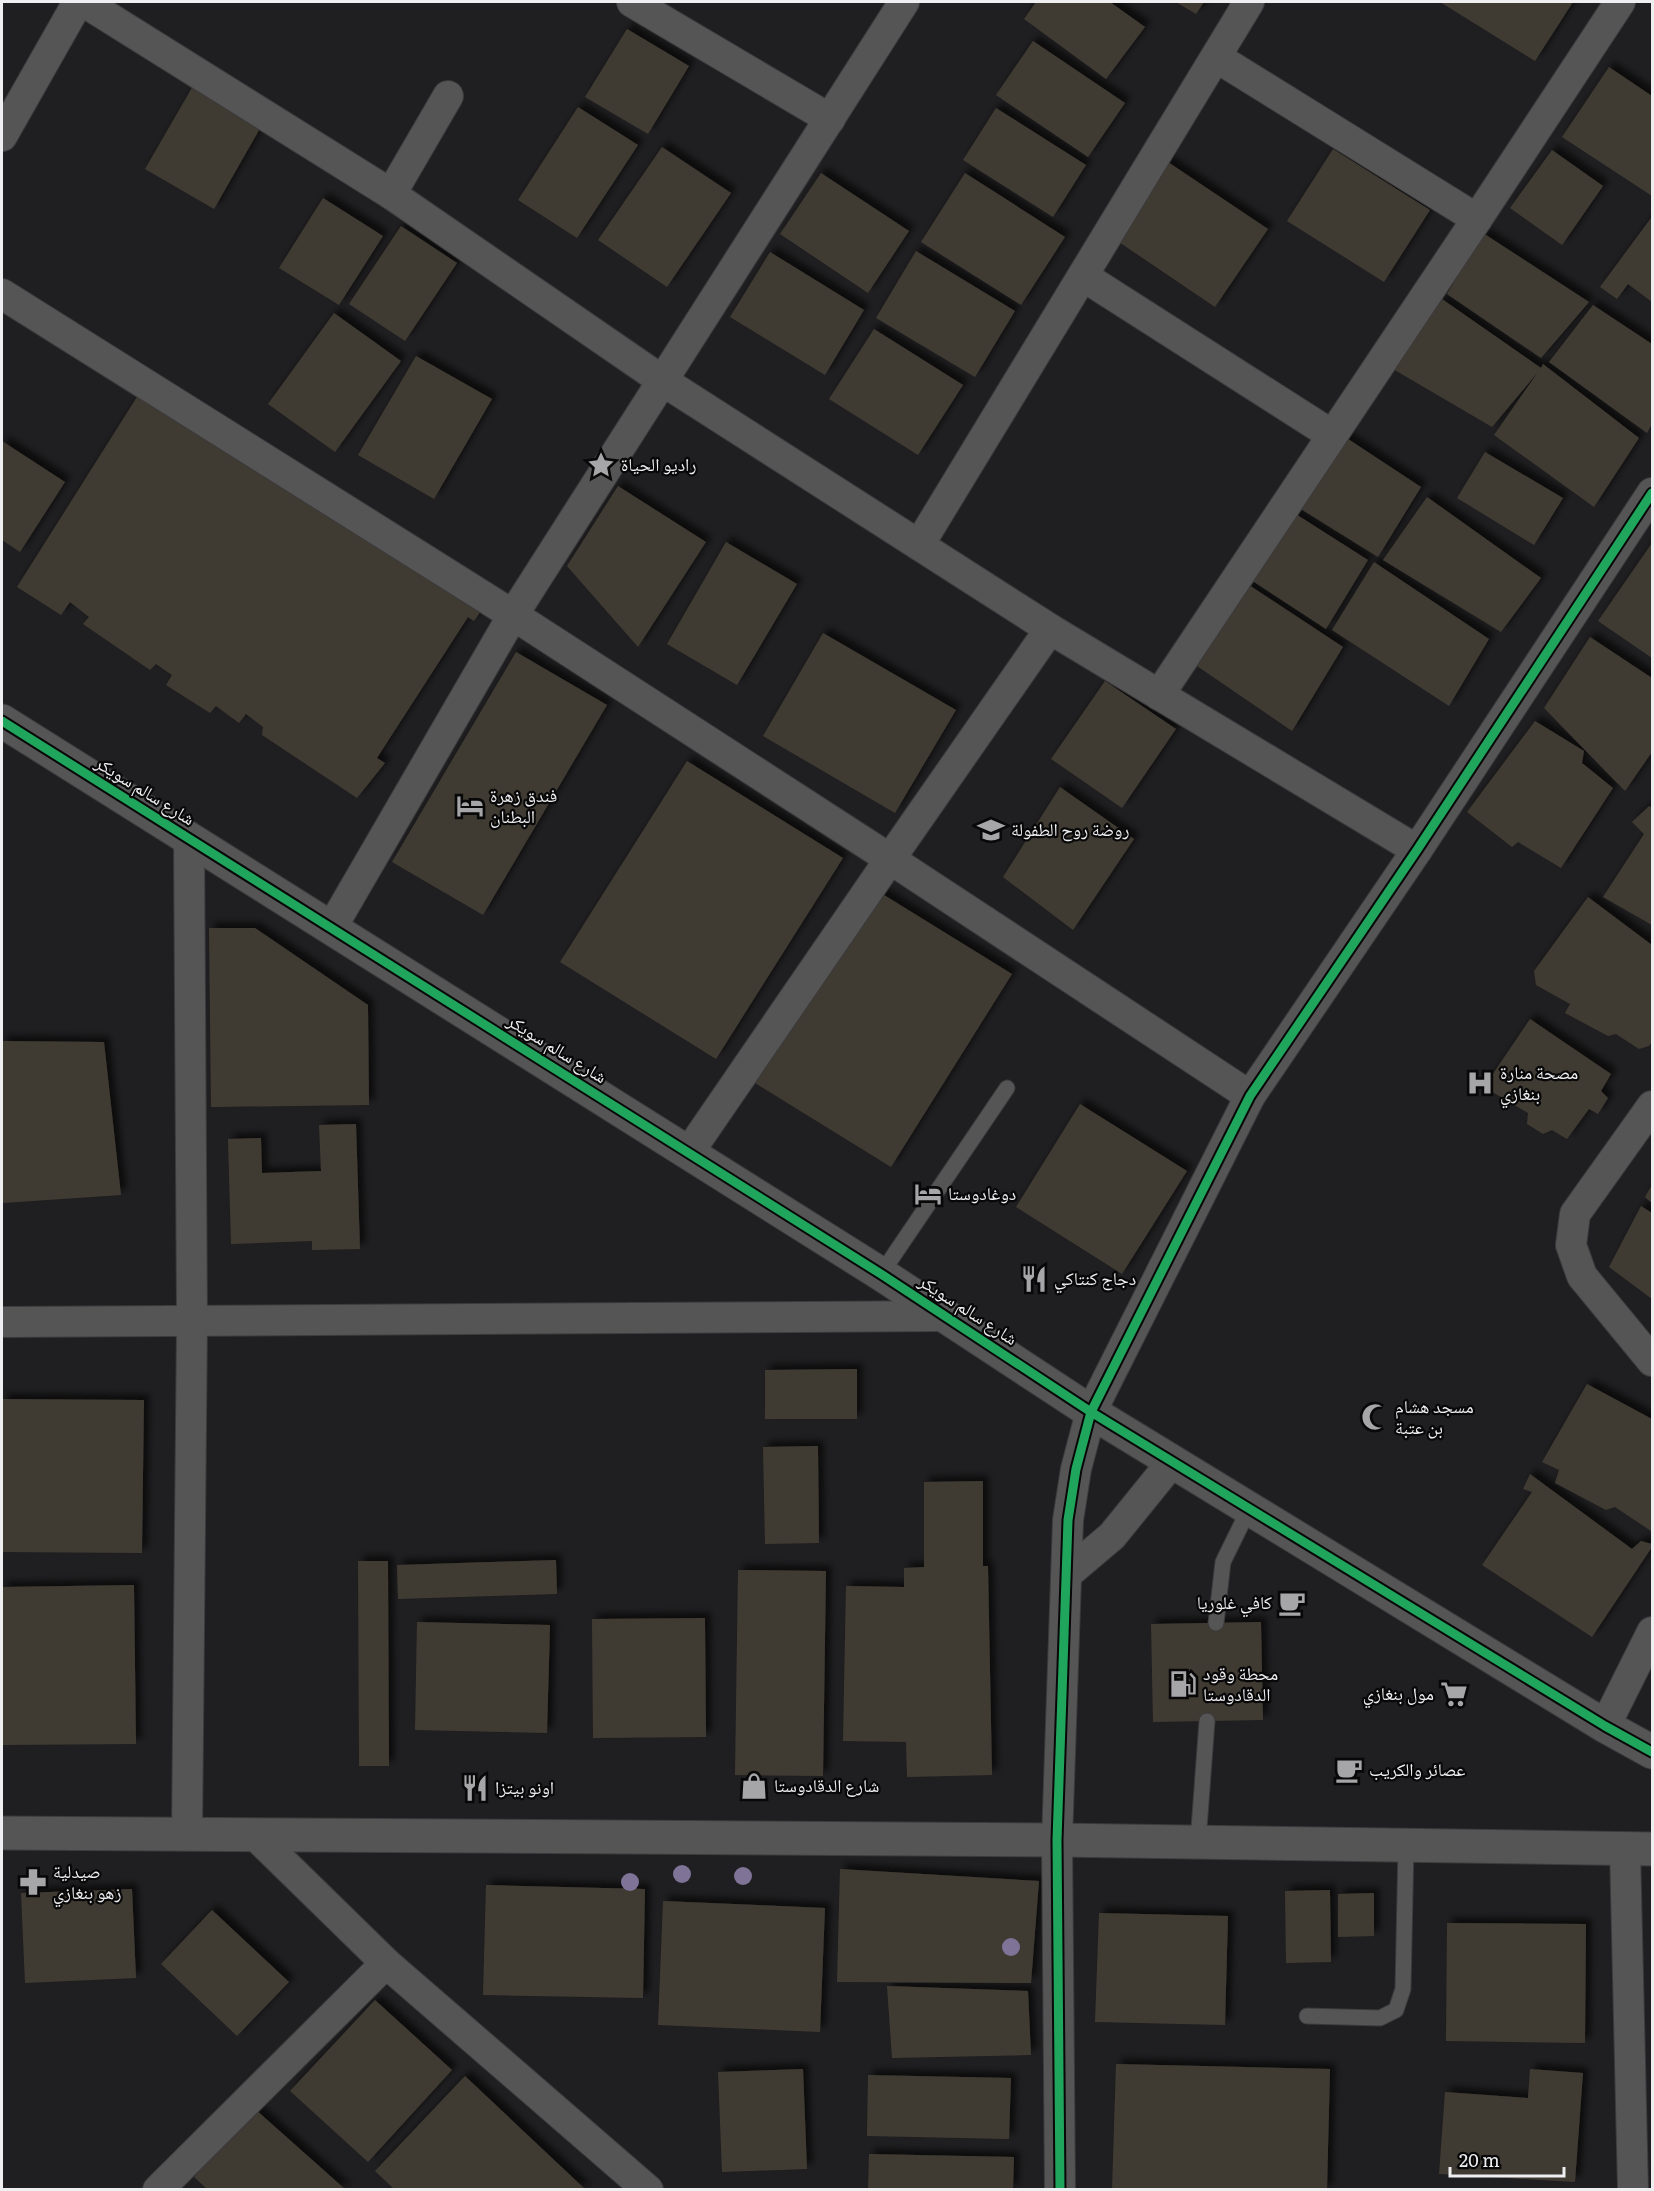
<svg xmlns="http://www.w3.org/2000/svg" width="1654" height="2191" viewBox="0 0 1654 2191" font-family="Literata,'Noto Naskh Arabic',serif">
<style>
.building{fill:#413b33;filter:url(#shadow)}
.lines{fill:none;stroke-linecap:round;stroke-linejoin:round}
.service-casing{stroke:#3b3a3c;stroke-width:17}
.minor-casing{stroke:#3b3a3c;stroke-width:32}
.tertiary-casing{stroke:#3b3a3c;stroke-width:35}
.service{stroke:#555556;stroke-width:15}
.minor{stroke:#555556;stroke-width:30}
.tertiary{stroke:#555556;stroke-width:33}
.cycleway-casing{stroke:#080809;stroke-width:13}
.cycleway{stroke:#20a55d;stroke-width:9}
.tree{fill:#7f7398}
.labels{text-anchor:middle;stroke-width:4.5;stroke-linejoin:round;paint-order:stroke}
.poi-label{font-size:18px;fill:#efeef1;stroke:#080809;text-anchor:start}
.street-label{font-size:18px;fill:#efeef1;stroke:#080809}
</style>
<defs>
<filter id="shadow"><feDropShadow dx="5.5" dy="-5.5" stdDeviation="3" flood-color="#0009"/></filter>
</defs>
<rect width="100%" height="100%" fill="#1f1e20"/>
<g class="building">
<polygon points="1036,2 1110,2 1145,27 1106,79 1024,19"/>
<polygon points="1176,2 1204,2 1196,14"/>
<polygon points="1440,2 1573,2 1535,61"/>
<polygon points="627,29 689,66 648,134 585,97"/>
<polygon points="1033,41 1125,103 1088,157 996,95"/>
<polygon points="1609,67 1652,96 1652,196 1562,137"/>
<polygon points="193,86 262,125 214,209 145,169"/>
<polygon points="578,107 638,145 577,238 518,200"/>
<polygon points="996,108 1086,165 1053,217 963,160"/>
<polygon points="662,147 731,193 667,287 598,240"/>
<polygon points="1333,149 1430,210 1384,282 1287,221"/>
<polygon points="1552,150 1603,186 1562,245 1510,208"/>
<polygon points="1165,160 1268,229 1215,307 1113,238"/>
<polygon points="821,173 909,231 868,293 780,234"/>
<polygon points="965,173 1065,237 1021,305 921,242"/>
<polygon points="323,198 383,236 339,305 279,268"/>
<polygon points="1651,218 1652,219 1652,302 1628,284 1617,299 1600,287"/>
<polygon points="401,226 457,263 405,341 349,304"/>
<polygon points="1483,233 1589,302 1541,358 1447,294"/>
<polygon points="916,251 1015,311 975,377 876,318"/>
<polygon points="770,252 864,310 825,375 730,317"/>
<polygon points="1442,299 1541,368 1543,364 1639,438 1594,507 1494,435 1538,372 1492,427 1393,369"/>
<polygon points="1593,305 1652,344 1652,424 1647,433 1549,362"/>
<polygon points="334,313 401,361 335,452 268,404"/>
<polygon points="874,329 963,385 918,455 829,399"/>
<polygon points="416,356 492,399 434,499 358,455"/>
<polygon points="142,389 485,605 474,621 468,617 377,758 385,763 357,798 262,735 263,727 246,714 239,723 216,706 210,713 166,685 172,675 156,664 150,670 83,624 89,617 70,602 61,615 17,587"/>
<polygon points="1342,435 1421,487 1378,557 1296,506"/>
<polygon points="2,441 65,482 20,552 2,540"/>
<polygon points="1485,452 1563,498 1534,545 1457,498"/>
<polygon points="618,486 706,542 638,647 567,566"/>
<polygon points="1427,497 1541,578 1501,632 1383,560"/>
<polygon points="1291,511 1368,560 1326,629 1245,576"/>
<polygon points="726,542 797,584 737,685 667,644"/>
<polygon points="1652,543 1652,658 1598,621"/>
<polygon points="1374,562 1489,639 1449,706 1332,630"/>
<polygon points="1246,583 1343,647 1292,731 1194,664"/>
<polygon points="823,633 956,710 895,813 763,736"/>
<polygon points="1590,637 1652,678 1652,752 1625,791 1544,708"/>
<polygon points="516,652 607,705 483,915 392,862"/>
<polygon points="1105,681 1176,729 1122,808 1051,759"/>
<polygon points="1535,721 1584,751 1582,763 1613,788 1561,868 1518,842 1512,847 1467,812"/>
<polygon points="687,761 843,858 716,1059 560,962"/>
<polygon points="1060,787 1134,839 1073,930 1003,877"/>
<polygon points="1649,806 1652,808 1652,925 1603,897 1644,834 1632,822"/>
<polygon points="876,890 1012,974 891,1167 755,1083"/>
<polygon points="1588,897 1652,945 1652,1042 1649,1046 1639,1049 1616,1034 1608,1036 1565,1013 1570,1004 1536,985 1534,971"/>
<polygon points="209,928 255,928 368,1005 369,1105 211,1107"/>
<polygon points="1530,1019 1611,1074 1601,1091 1608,1098 1598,1114 1589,1109 1567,1139 1552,1130 1543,1134 1527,1124 1528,1113 1484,1087"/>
<polygon points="2,1041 104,1042 121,1195 3,1203"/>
<polygon points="1080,1104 1187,1171 1122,1274 1016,1207"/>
<polygon points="356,1124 360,1249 312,1250 312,1241 231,1244 228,1139 261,1138 262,1173 321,1171 319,1125"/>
<polygon points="1652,1185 1652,1203 1645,1197"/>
<polygon points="1641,1206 1652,1213 1652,1299 1609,1267"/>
<polygon points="857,1369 857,1419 765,1419 765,1370"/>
<polygon points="1587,1384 1652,1419 1652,1529 1651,1531 1615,1507 1606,1510 1555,1483 1559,1470 1542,1462"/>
<polygon points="2,1399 144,1400 142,1553 2,1552"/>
<polygon points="818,1446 819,1543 765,1544 763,1447"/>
<polygon points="1530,1474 1632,1549 1641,1541 1652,1544 1652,1547 1592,1637 1482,1565 1532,1492 1523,1489"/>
<polygon points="983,1481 983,1566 988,1566 992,1775 907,1777 906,1742 843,1741 846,1586 904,1587 904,1568 924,1567 924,1482"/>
<polygon points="556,1560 557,1594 398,1599 397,1565"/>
<polygon points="358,1561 388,1561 389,1766 359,1766"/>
<polygon points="738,1570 826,1571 823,1776 735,1775"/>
<polygon points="134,1585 136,1744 2,1745 2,1587"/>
<polygon points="705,1618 706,1737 593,1738 592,1619"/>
<polygon points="417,1622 550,1625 547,1733 415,1730"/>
<polygon points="1261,1622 1263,1720 1153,1722 1151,1624"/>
<polygon points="840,1869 1039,1881 1031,1983 837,1982"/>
<polygon points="486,1885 645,1889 643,1998 483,1995"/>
<polygon points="132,1889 136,1978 25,1983 21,1893"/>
<polygon points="1330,1890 1331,1962 1286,1963 1285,1891"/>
<polygon points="1374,1893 1374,1936 1338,1937 1338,1894"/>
<polygon points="663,1901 825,1908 820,2032 658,2025"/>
<polygon points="212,1910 289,1982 237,2036 161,1964"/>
<polygon points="1099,1913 1228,1916 1225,2025 1095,2022"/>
<polygon points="1447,1923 1586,1924 1585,2043 1446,2041"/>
<polygon points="887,1986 1028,1991 1031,2055 892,2058"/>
<polygon points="375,2000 452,2070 368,2162 290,2091"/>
<polygon points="1116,2064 1330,2069 1327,2190 1112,2190"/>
<polygon points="803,2069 807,2169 722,2172 718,2072"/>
<polygon points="1530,2069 1583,2073 1575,2182 1439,2174 1445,2092 1528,2098"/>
<polygon points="868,2075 1011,2078 1009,2139 867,2136"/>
<polygon points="465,2076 586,2190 395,2190 375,2171"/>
<polygon points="255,2109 346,2190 208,2190 194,2177"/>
<polygon points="869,2154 1014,2157 1013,2190 868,2190"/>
</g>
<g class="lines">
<defs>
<g id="service">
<polyline points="881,1274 1007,1088"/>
<polyline points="1216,1623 1223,1562 1249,1509"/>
<polyline points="1198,1842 1207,1721"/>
<polyline points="1307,2016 1380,2018 1396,2010 1403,1989 1406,1846"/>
</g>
<g id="minor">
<polyline points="84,2 391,194 663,381 1050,629"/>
<polyline points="632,2 830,119"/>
<polyline points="1216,57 1477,219"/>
<polyline points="2,136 78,2"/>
<polyline points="391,194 448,96"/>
<polyline points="1083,276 1332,435"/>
<polyline points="2,294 513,615 890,859 689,1152"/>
<polyline points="919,545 1249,2"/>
<polyline points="1159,695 1477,219 1620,2"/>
<polyline points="332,927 513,615 904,2"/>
<polyline points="1250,1096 890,859 1050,629 1417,850"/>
<polyline points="1652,1106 1575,1214 1571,1245 1582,1276 1652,1361"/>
<polyline points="2,1322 948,1316"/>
<polyline points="1067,1574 1112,1536 1172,1462"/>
<polyline points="1605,1726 1652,1632"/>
<polyline points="187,1834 192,1321 189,838"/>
<polyline points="255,1835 386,1963 648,2190"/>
<polyline points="1625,1849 1633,2190"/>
<polyline points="158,2190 386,1963"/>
<polyline points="1060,2190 1057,1840 1068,1520 1076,1469 1091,1412 1250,1096 1417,850 1652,493"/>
</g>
<g id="tertiary">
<polyline points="2,721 881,1274 1091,1412 1605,1726 1652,1752"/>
<polyline points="2,1833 1057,1840 1652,1849"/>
</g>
</defs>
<use href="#service" class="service-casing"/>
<use href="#minor" class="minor-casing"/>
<use href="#tertiary" class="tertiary-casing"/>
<use href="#service" class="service"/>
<use href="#minor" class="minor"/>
<use href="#tertiary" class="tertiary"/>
<defs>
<g id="cycleway">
<polyline points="2,721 881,1274 1091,1412 1605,1726 1652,1752"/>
<polyline points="1060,2190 1057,1840 1068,1520 1076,1469 1091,1412 1250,1096 1417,850 1652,493"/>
</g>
</defs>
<use href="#cycleway" class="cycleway-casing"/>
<use href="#cycleway" class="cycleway"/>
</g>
<g class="tree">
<circle cx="682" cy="1874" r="9"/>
<circle cx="743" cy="1876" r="9"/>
<circle cx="630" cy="1882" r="9"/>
<circle cx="1011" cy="1947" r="9"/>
</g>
<defs>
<symbol id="sight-bare" viewBox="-9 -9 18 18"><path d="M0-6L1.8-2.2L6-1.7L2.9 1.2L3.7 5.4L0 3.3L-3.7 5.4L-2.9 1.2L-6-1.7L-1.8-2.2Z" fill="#a6a5a8" stroke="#080809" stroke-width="2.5" paint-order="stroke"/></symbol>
<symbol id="hotel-bare" viewBox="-9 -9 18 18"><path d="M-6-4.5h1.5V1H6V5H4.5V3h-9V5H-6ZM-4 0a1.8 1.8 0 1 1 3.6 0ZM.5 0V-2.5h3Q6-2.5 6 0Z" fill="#a6a5a8" stroke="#080809" stroke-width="2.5" paint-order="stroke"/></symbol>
<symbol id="school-bare" viewBox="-9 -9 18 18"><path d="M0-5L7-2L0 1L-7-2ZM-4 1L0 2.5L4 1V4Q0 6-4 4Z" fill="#a6a5a8" stroke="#080809" stroke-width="2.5" paint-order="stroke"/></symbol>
<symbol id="hospital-bare" viewBox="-9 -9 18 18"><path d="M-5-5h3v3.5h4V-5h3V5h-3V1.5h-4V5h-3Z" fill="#a6a5a8" stroke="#080809" stroke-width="2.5" paint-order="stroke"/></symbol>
<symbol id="restaurant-bare" viewBox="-9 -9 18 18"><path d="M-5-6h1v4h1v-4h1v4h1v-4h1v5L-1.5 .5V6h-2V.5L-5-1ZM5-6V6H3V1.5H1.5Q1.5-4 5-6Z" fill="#a6a5a8" stroke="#080809" stroke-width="2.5" paint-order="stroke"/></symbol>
<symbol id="mosque-bare" viewBox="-9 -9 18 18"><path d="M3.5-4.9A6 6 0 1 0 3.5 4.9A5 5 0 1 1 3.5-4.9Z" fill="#a6a5a8" stroke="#080809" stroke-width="2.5" paint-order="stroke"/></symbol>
<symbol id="cafe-bare" viewBox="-9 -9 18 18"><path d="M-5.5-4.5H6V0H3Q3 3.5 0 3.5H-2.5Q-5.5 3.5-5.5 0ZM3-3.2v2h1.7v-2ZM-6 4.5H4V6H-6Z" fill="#a6a5a8" stroke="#080809" stroke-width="2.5" paint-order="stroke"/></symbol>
<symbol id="fuel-bare" viewBox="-9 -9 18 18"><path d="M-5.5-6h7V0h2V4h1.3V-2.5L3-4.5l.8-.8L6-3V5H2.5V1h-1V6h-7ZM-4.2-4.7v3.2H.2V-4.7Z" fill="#a6a5a8" stroke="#080809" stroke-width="2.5" paint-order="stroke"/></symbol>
<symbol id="supermarket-bare" viewBox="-9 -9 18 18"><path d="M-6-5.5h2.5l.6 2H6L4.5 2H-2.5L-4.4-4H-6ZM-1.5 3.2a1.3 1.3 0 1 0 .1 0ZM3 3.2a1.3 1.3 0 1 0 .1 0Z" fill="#a6a5a8" stroke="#080809" stroke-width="2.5" paint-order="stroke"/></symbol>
<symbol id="shop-bare" viewBox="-9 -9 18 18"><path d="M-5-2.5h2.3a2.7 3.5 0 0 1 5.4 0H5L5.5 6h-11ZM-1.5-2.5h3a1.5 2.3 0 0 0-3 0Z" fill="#a6a5a8" stroke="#080809" stroke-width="2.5" paint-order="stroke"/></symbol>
<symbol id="pharmacy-bare" viewBox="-9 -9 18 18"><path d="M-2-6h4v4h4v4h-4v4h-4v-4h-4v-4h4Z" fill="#a6a5a8" stroke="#080809" stroke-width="2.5" paint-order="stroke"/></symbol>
</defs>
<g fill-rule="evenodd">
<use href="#sight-bare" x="582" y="446" width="38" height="38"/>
<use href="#hotel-bare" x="451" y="787" width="38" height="38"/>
<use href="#school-bare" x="972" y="811" width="38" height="38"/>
<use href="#hospital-bare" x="1461" y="1064" width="38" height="38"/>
<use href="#hotel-bare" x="909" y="1175" width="38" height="38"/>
<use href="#restaurant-bare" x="1015" y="1260" width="38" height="38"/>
<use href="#mosque-bare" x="1356" y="1398" width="38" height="38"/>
<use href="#cafe-bare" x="1273" y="1584" width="38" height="38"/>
<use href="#fuel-bare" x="1164" y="1665" width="38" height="38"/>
<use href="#supermarket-bare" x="1435" y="1675" width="38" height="38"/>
<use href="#cafe-bare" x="1330" y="1751" width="38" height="38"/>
<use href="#shop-bare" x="735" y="1767" width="38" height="38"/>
<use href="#restaurant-bare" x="456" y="1769" width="38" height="38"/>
<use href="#pharmacy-bare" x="14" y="1863" width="38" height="38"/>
</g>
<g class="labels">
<g class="poi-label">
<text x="621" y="471">راديو الحياة</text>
<text x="490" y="802">فندق زهرة<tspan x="490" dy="21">البطنان</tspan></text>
<text x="1011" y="836">روضة روح الطفولة</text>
<text x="1500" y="1079">مصحة منارة<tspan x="1500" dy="21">بنغازي</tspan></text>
<text x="948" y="1200">دوغادوستا</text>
<text x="1054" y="1285">دجاج كنتاكي</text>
<text x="1395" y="1413">مسجد هشام<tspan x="1395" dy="21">بن عتبة</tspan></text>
<text x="1272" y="1609" text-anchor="end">كافي غلوريا</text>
<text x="1203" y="1680">محطة وقود<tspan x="1203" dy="21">الدقادوستا</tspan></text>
<text x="1434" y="1700" text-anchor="end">مول بنغازي</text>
<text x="1369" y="1776">عصائر والكريب</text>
<text x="774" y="1792">شارع الدقادوستا</text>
<text x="495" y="1794">اونو بيتزا</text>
<text x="53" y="1878">صيدلية<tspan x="53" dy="21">زهو بنغازي</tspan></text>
</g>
<g class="street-label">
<text transform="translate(145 791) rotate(32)" y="6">شارع سالم سويكر</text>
<text transform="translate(557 1049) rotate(32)" y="6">شارع سالم سويكر</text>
<text transform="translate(968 1310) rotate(33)" y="6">شارع سالم سويكر</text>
</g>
</g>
<rect width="1654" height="2191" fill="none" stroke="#efeef1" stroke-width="6"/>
<path d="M1450 2167v9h114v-9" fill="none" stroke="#efeef1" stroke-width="3"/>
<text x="1459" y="2167" font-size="18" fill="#efeef1" stroke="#080809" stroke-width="4.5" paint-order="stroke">20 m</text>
</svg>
